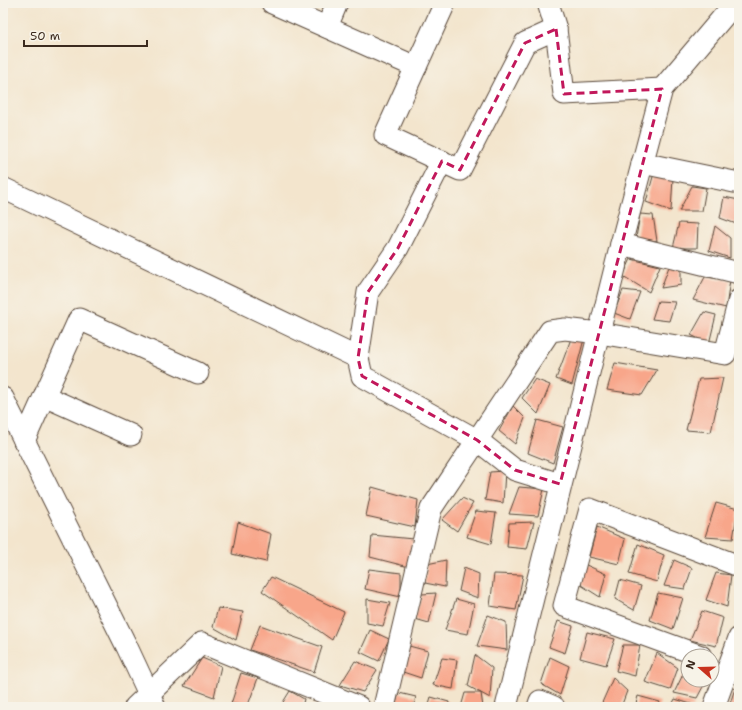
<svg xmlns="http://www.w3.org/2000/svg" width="742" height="710" viewBox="0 0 742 710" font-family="'Shantell Sans',sans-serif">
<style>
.building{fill:#f8a68a}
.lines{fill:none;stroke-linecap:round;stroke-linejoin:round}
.minor-casing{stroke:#574638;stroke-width:23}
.minor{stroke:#fff;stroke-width:21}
.marked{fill:none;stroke:#c2185b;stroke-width:3;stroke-dasharray:8 5;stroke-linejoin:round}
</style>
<rect width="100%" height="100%" fill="#f7f3e8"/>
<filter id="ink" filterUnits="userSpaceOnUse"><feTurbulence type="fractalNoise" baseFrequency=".025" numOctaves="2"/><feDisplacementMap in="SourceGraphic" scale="8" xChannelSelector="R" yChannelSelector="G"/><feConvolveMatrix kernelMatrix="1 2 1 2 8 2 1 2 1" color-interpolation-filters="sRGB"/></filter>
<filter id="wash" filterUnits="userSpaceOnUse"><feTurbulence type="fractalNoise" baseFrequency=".012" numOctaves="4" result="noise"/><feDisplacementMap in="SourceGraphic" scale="16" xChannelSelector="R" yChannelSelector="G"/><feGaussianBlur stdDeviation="0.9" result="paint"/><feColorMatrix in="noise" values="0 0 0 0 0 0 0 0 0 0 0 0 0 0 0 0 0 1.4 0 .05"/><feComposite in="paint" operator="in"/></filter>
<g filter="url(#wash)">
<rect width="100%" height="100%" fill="#f3e5cd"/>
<g id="blocks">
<g class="building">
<polygon points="654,173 673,178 671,211 646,202"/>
<polygon points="692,186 706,188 702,211 679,211"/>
<polygon points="724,197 739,200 739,225 720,218"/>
<polygon points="640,214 653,215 657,241 636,238"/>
<polygon points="679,223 698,224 697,248 673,248"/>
<polygon points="715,226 730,238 730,258 709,251"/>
<polygon points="631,259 660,266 649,292 623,276"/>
<polygon points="670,264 681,270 681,285 661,288"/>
<polygon points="705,277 730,280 726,308 693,300"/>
<polygon points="623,290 640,292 630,319 614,313"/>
<polygon points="658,301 675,302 669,321 652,319"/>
<polygon points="704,312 716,315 709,344 691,335"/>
<polygon points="572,336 584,339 572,385 556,379"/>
<polygon points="615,363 657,370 642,395 607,390"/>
<polygon points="723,378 711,432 686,430 699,379"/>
<polygon points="535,379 550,385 538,414 522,398"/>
<polygon points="513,406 525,418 515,444 499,431"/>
<polygon points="537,420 563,427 553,463 528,453"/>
<polygon points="505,471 503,503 485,500 490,472"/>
<polygon points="372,487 418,500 415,527 366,516"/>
<polygon points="519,487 544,489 538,516 509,514"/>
<polygon points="462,498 473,503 457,531 442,520"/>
<polygon points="716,503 738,509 733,539 705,537"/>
<polygon points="476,511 496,513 491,544 467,537"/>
<polygon points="238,522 271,534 266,562 232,554"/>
<polygon points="534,522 527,549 507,547 509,523"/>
<polygon points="597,527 625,539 619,564 589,557"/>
<polygon points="372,535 413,539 409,567 370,557"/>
<polygon points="638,544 664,555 657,582 629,574"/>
<polygon points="446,560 445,587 425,583 427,564"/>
<polygon points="674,560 692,568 685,589 664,586"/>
<polygon points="584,564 606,574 600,597 581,585"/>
<polygon points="464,568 479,574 478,598 459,591"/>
<polygon points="369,569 401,573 401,597 365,589"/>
<polygon points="716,573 731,575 727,607 706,600"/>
<polygon points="494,574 523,575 516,610 490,606"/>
<polygon points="271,577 344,612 332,640 262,591"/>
<polygon points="620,580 641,586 634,610 615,599"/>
<polygon points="436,593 429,623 415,619 422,594"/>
<polygon points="658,593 683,598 673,629 650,620"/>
<polygon points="367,599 390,603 383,626 367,623"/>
<polygon points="456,599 474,604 468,634 445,630"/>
<polygon points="218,608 243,612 236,640 213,627"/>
<polygon points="702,611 723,618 716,646 690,640"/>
<polygon points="488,615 506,622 507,650 477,646"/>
<polygon points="558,621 573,626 565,653 549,647"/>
<polygon points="260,625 322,647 314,672 250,650"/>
<polygon points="370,630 389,639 379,661 360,652"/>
<polygon points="587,632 615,639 606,665 580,658"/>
<polygon points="623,645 640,645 635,676 616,671"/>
<polygon points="409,646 428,651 421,678 403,672"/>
<polygon points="657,653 678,668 670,690 645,682"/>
<polygon points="475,655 492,668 490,698 468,686"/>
<polygon points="550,657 569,666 560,695 541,684"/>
<polygon points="202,658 221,666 214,697 184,686"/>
<polygon points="442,658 457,660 453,689 433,685"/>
<polygon points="355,661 377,670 363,692 340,685"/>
<polygon points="688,664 688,680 706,681 697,698 674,693"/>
<polygon points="241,673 258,678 248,705 231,704"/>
<polygon points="613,678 627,691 621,707 601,705"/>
<polygon points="735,688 739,689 739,707 729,707"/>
<polygon points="290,691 304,699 302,707 280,707"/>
<polygon points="399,693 416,697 413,707 395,707"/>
<polygon points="465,693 481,693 483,707 461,707"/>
<polygon points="638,696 660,702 658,707 635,707"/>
<polygon points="431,697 449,702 448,707 428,707"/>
<polygon points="675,699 694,705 693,707 671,707"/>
</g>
</g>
</g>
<g filter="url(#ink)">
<use href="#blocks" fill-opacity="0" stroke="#574638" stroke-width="1"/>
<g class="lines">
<defs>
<g id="minor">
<polyline points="272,3 416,67"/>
<polyline points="445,3 385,135 460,170 525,43 556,29"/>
<polyline points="548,3 556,29 564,94 662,89"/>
<polyline points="327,27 337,3"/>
<polyline points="642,163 739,183"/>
<polyline points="3,188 358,358 362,376 477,440 515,470 560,484"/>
<polyline points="621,244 739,273"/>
<polyline points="358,358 368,292 398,248 442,161"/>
<polyline points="44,396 131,435"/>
<polyline points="3,398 127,647 155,707"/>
<polyline points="24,441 79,319 198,373"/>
<polyline points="701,656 564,606 590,509 739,566"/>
<polyline points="135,707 202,643 359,707"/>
<polyline points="384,707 431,509 550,331 565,329 599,333 725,354 739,300"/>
<polyline points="506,707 621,244 662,89 735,3"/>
<polyline points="538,707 540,701 554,707"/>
<polyline points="714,707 739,638"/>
</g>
</defs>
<use href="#minor" class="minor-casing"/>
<use href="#minor" class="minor"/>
</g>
</g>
<path class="marked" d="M556,29L564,94L662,89L560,484L515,470L477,440L362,376L358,358L368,292L398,248L442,161L460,170L525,43Z"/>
<rect width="742" height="710" fill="none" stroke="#f7f3e8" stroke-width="16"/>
<g transform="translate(700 668) rotate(290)"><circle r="19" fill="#f7f3e8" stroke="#aca397"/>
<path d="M0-3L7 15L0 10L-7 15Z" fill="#c8321e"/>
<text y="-6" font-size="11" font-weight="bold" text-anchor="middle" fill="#3b2a1e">N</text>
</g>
<path d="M24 40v6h123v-6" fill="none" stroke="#3b2a1e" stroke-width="2"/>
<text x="30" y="40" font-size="12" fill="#3b2a1e" stroke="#f7f3e8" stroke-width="3" paint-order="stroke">50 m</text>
</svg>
